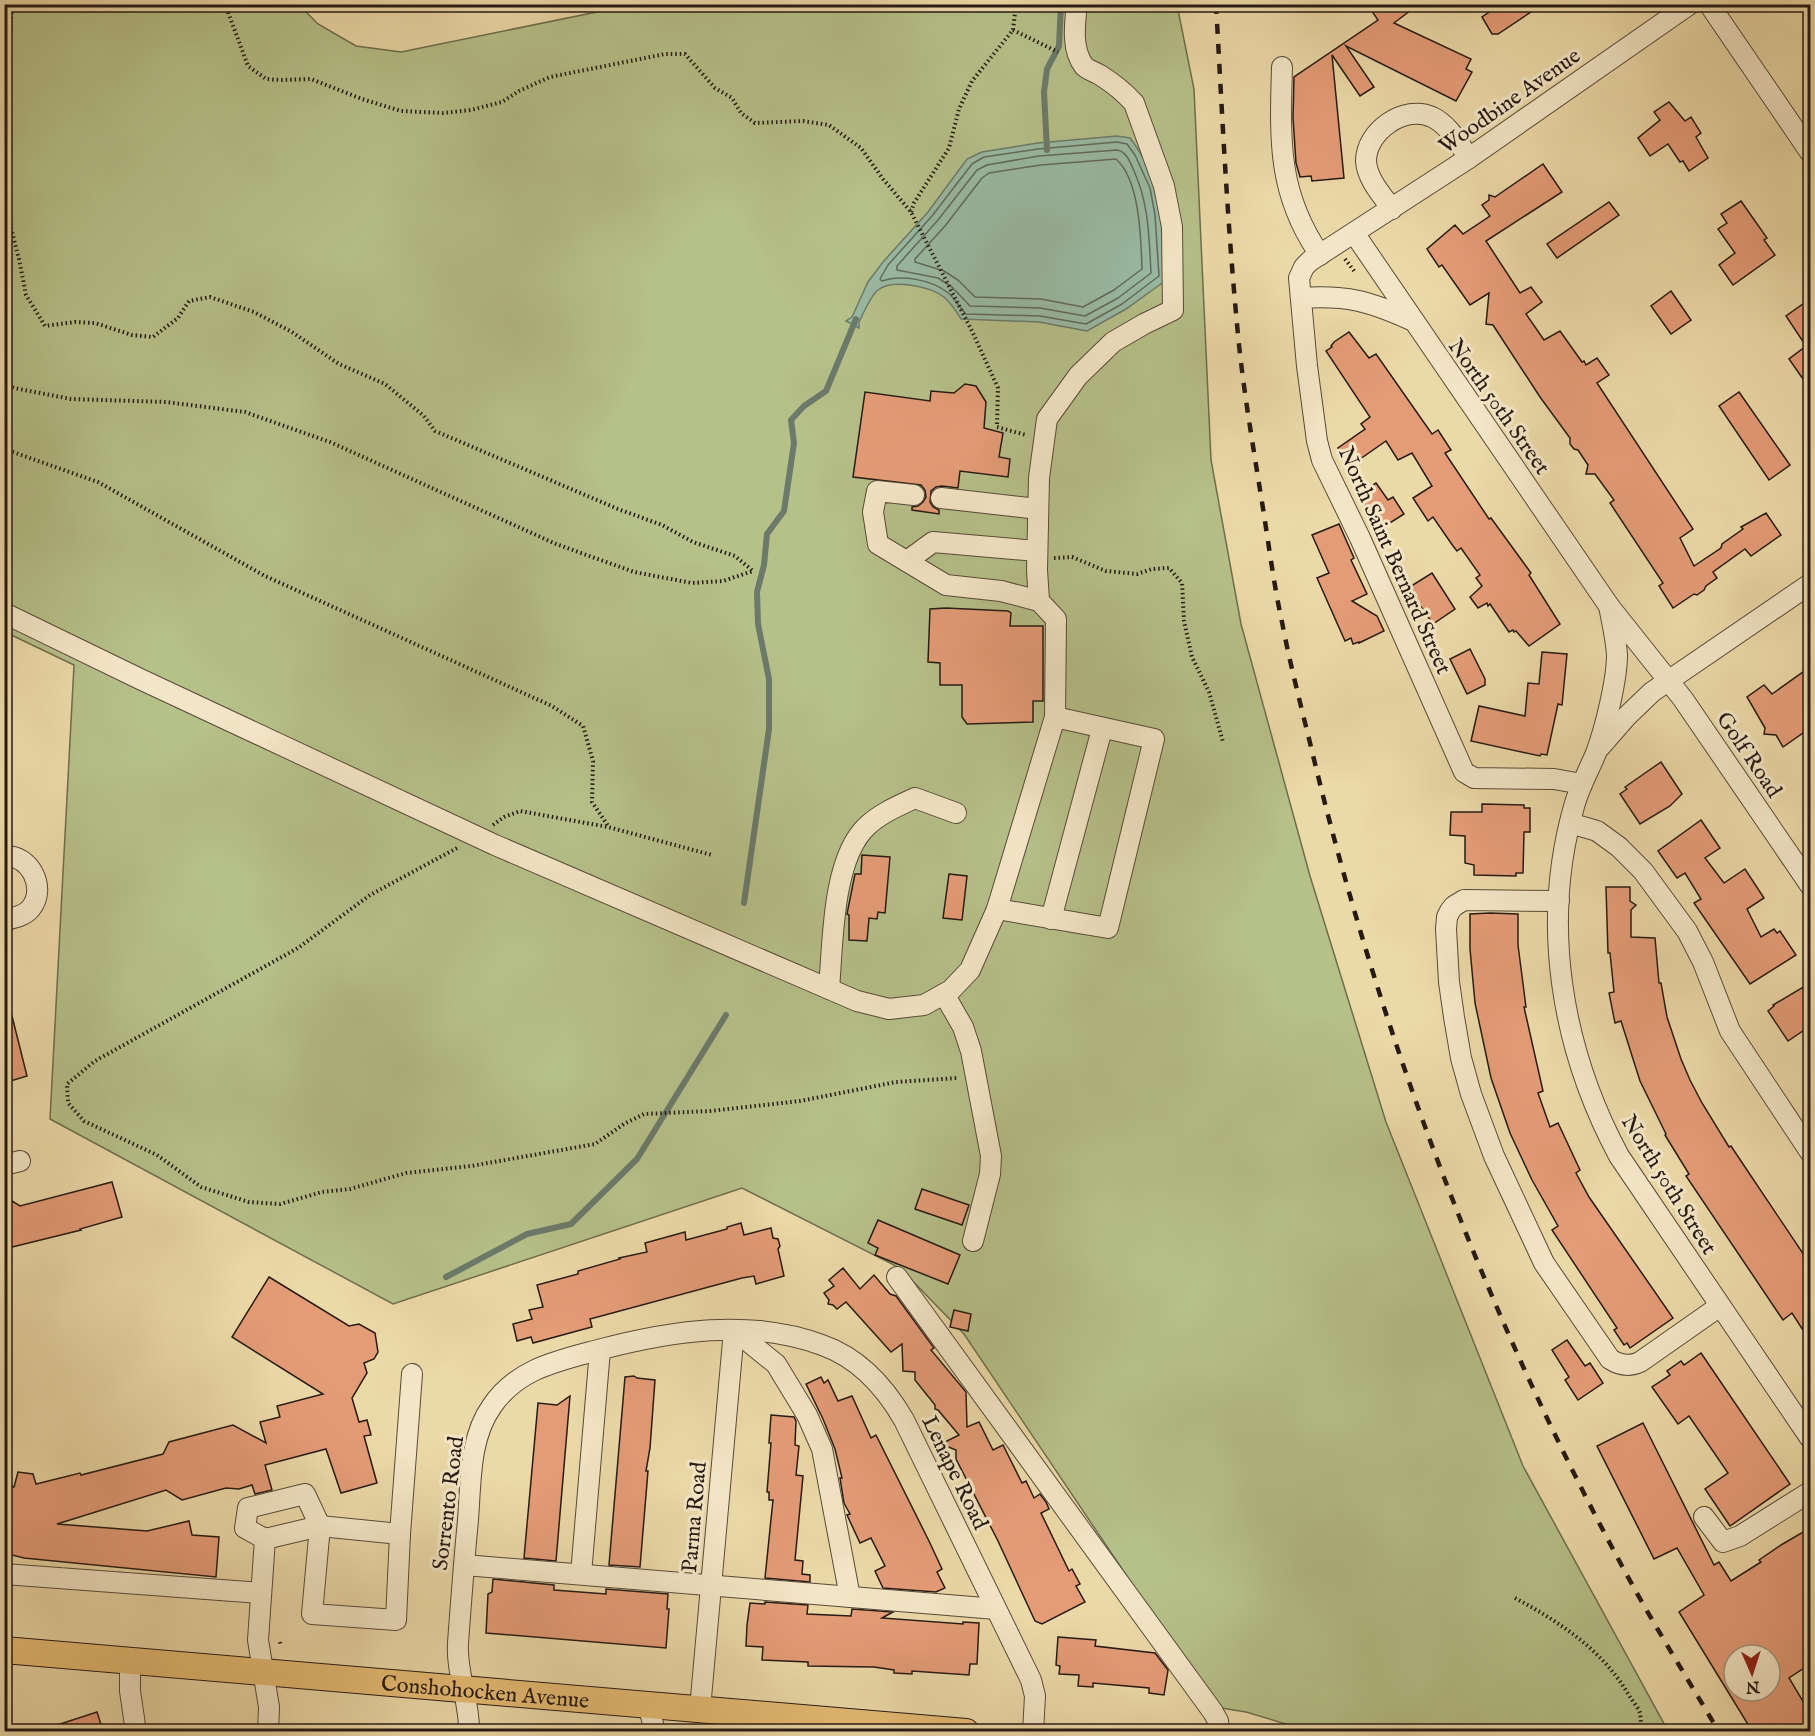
<svg xmlns="http://www.w3.org/2000/svg" width="1815" height="1736" viewBox="0 0 1815 1736" font-family="'IM FELL English',serif">
<style>
.green{fill:#b6c089;stroke:#6e6d4e;stroke-width:1.5}
.water{fill:#99baa4;stroke:#6b7a6a;stroke-width:1.5}
.lines{fill:none;stroke-linecap:round;stroke-linejoin:round}
.shore{stroke:#606a5c;stroke-width:1.5}
.stream{stroke:#6b7a6a;stroke-width:6}
.building{fill:#e49c77;stroke:#261a14;stroke-width:1.5;fill-rule:evenodd}
.minor-casing{stroke:#584a39;stroke-width:22}
.major-casing{stroke:#261a14;stroke-width:28}
.path{stroke:#261a14;stroke-width:4;stroke-dasharray:1.5 3;stroke-linecap:butt}
.minor{stroke:#f3e6c6;stroke-width:20}
.major{stroke:#e6bc74;stroke-width:26}
.rail{stroke:#261a14;stroke-width:4.5;stroke-dasharray:10 10;stroke-linecap:butt}
.labels{text-anchor:middle;stroke-width:6;stroke-linejoin:round;paint-order:stroke}
.street-label{font-size:22px;fill:#261a14;stroke:#f3e6c6}
</style>
<rect width="100%" height="100%" fill="#ecd9a8"/>
<filter id="stains"><feTurbulence type="fractalNoise" baseFrequency=".00333" numOctaves="4"/><feColorMatrix values="0 0 0 0 .2 0 0 0 0 .09 0 0 0 0 .02 0 0 0 .5 -.17"/></filter>
<radialGradient id="worn" r=".72"><stop offset=".6" stop-color="#630" stop-opacity="0"/><stop offset="1" stop-color="#630" stop-opacity=".3"/></radialGradient>
<polygon class="green" points="5,5 299,5 318,24 356,46 401,52 631,5 1177,5 1194,89 1211,460 1241,624 1310,876 1386,1122 1523,1466 1668,1731 1309,1731 1246,1712 1215,1707 964,1334 900,1268 742,1188 393,1304 50,1119 74,665 5,632"/>
<path class="water" d="M1117,136L1130,138C1164,182 1162,228 1165,281L1126,309L1087,331L1039,322L961,319C956,311 952,304 944,297C931,287 892,278 878,290C871,295 863,314 859,322V328L846,321L852,317L868,282L883,262L928,212L967,159L982,152L1038,143Z"/>
<g class="lines">
<g class="shore">
<path d="M1117,142L1127,144L1135,155L1150,188L1155,215L1159,276L1122,304L1086,324L1040,316L966,314C959,307 955,298 947,292C931,280 902,274 882,281L880,279L888,265L932,216L972,164L984,157L1038,149Z"/>
<path d="M1117,150C1127,152 1130,162 1134,171C1149,204 1149,237 1151,273L1118,298L1085,316L1040,308L970,306L952,287L938,278L897,270V266L938,220L977,170L987,165L1039,156Z"/>
<path d="M1116,159C1140,180 1141,239 1142,269L1114,290L1083,307L1041,299L975,297L958,280L944,271L915,262V259L945,226L982,178L989,173L1041,165Z"/>
</g>
<g class="stream">
<polyline points="1047,150 1044,92 1047,69 1059,46 1061,4"/>
<polyline points="744,903 769,729 769,679 758,624 757,592 764,565 767,534 784,511 794,443 791,420 804,406 826,391 856,319"/>
<polyline points="446,1277 527,1234 571,1224 637,1159 726,1015"/>
</g>
</g>
<g class="building">
<polygon points="1367,4 1419,4 1394,23 1471,59 1466,69 1472,72 1456,101 1346,46 1374,87 1360,96 1332,55 1344,178 1312,181 1311,176 1300,177 1296,163 1293,118 1294,77 1378,20"/>
<polygon points="1501,4 1543,4 1498,34 1492,34 1482,17"/>
<polygon points="1669,102 1685,121 1691,117 1701,133 1696,137 1708,158 1689,171 1683,161 1680,162 1668,144 1650,156 1638,138 1660,120 1654,112"/>
<polygon points="1543,164 1562,192 1486,241 1520,293 1531,287 1542,302 1526,314 1544,340 1560,331 1582,362 1584,361 1586,365 1597,358 1609,375 1597,383 1693,529 1680,538 1694,566 1721,548 1722,544 1743,529 1741,527 1766,513 1781,535 1751,556 1745,549 1713,572 1717,578 1706,586 1704,590 1697,595 1694,594 1673,608 1659,586 1663,583 1610,503 1614,500 1595,474 1586,474 1588,465 1578,450 1574,449 1570,444 1570,438 1540,397 1493,325 1486,324 1489,293 1470,305 1442,265 1439,267 1427,249 1455,225 1463,234 1490,216 1482,205 1489,200 1489,195 1495,197"/>
<polygon points="1741,201 1767,238 1764,240 1775,255 1733,285 1719,265 1735,253 1718,229 1727,223 1721,214"/>
<polygon points="1609,202 1619,215 1557,258 1547,244"/>
<polygon points="1671,291 1691,320 1671,334 1651,306"/>
<polygon points="1810,299 1810,389 1789,359 1806,346 1786,316"/>
<polygon points="1349,332 1369,358 1376,354 1432,434 1438,430 1451,450 1445,453 1489,519 1491,518 1531,573 1529,575 1560,624 1529,646 1516,631 1514,632 1513,630 1509,632 1490,604 1488,606 1487,603 1478,608 1470,597 1482,586 1476,578 1480,575 1461,548 1457,551 1453,546 1433,517 1428,521 1413,498 1432,486 1412,453 1398,460 1386,441 1350,466 1338,448 1365,429 1361,424 1370,417 1326,351 1332,347 1331,346 1334,342"/>
<polygon points="965,384 976,386 986,402 984,428 1003,433 999,457 1010,459 1008,477 960,471 958,488 942,486 936,487 931,491 930,502 933,507 939,510 939,514 912,510 912,507 918,506 923,502 926,497 925,490 921,485 853,477 865,392 930,401 931,391 954,393"/>
<polygon points="1739,392 1790,465 1769,480 1719,406"/>
<polygon points="1376,483 1388,500 1393,497 1404,514 1382,528 1357,495"/>
<polygon points="1339,524 1354,558 1351,560 1367,594 1352,601 1377,616 1384,631 1359,643 1359,642 1353,644 1351,638 1345,641 1317,578 1329,573 1312,535"/>
<polygon points="1432,573 1455,609 1433,624 1408,588"/>
<polygon points="946,608 1008,611 1011,613 1010,626 1043,626 1043,701 1033,701 1033,722 967,724 962,717 962,685 940,685 940,663 928,662 930,609"/>
<polygon points="1470,649 1485,679 1485,685 1467,694 1450,659"/>
<polygon points="1542,652 1567,654 1562,705 1558,704 1547,755 1541,754 1540,756 1471,741 1479,706 1525,716 1528,683 1539,684"/>
<polygon points="1810,667 1810,728 1783,747 1776,735 1764,734 1765,728 1747,697 1764,685 1772,694"/>
<polygon points="1661,762 1682,794 1670,806 1640,824 1620,794 1627,789 1625,787"/>
<polygon points="1482,804 1524,805 1524,808 1530,808 1530,832 1524,832 1523,873 1516,873 1516,876 1474,875 1474,865 1465,863 1465,836 1450,835 1451,812 1482,812"/>
<polygon points="1701,820 1720,848 1705,858 1724,883 1745,869 1764,898 1747,909 1761,937 1774,929 1777,933 1780,931 1796,955 1750,984 1694,903 1701,899 1685,873 1677,878 1658,851"/>
<polygon points="862,855 890,857 885,913 878,912 877,919 869,918 867,941 849,940 849,915 847,914 855,874 861,874"/>
<polygon points="949,874 967,876 962,920 943,918"/>
<polygon points="1606,887 1630,887 1630,901 1636,905 1631,910 1631,937 1655,938 1659,983 1661,983 1667,1017 1681,1059 1690,1080 1702,1103 1729,1147 1731,1146 1747,1170 1810,1264 1810,1341 1792,1313 1783,1320 1686,1176 1689,1174 1665,1135 1666,1134 1640,1081 1621,1021 1615,1023 1609,993 1614,992 1610,953 1608,953"/>
<polygon points="1490,913 1518,914 1518,945 1526,1007 1524,1007 1543,1091 1538,1093 1550,1127 1558,1123 1580,1170 1576,1173 1589,1197 1673,1318 1630,1348 1627,1343 1624,1345 1614,1330 1617,1328 1552,1230 1558,1226 1532,1180 1510,1133 1491,1078 1475,1003 1470,949 1470,914"/>
<polygon points="1810,983 1810,1026 1788,1041 1768,1011 1774,1006 1773,1005"/>
<polygon points="10,1008 27,1076 4,1083 4,1009"/>
<polygon points="112,1182 122,1217 80,1229 81,1230 4,1249 4,1209 10,1208 12,1201 20,1206"/>
<polygon points="922,1189 969,1205 962,1225 915,1209"/>
<polygon points="878,1220 960,1255 948,1284 875,1255 878,1248 868,1243"/>
<polygon points="741,1223 744,1235 771,1228 773,1238 778,1239 780,1246 778,1249 784,1276 756,1284 754,1276 742,1278 590,1319 592,1327 577,1331 533,1343 531,1337 517,1341 513,1324 532,1319 529,1310 543,1307 537,1285 578,1274 578,1271 620,1259 619,1258 647,1252 645,1243 685,1232 686,1240 727,1229 727,1227"/>
<polygon points="843,1268 860,1289 874,1275 890,1294 896,1296 934,1348 931,1350 966,1392 967,1427 979,1422 993,1450 1003,1445 1022,1483 1026,1481 1034,1498 1040,1494 1046,1502 1049,1509 1041,1513 1069,1571 1072,1569 1080,1584 1076,1586 1085,1602 1042,1624 1035,1621 998,1541 956,1459 956,1450 941,1444 959,1435 938,1410 935,1409 935,1405 915,1380 915,1372 903,1371 902,1344 891,1352 846,1302 837,1309 833,1305 828,1304 829,1300 824,1293 834,1286 829,1280"/>
<polygon points="269,1277 349,1326 359,1324 375,1333 378,1352 374,1359 364,1363 367,1373 352,1398 359,1422 367,1420 371,1435 364,1436 377,1483 341,1493 326,1449 265,1465 272,1490 255,1494 252,1485 239,1489 226,1488 182,1500 166,1490 57,1524 147,1531 189,1521 192,1535 219,1537 216,1577 24,1558 4,1553 4,1484 14,1487 18,1472 33,1474 36,1484 80,1473 81,1475 163,1454 169,1442 233,1425 266,1443 260,1422 280,1417 277,1406 323,1394 232,1337"/>
<polygon points="954,1310 971,1314 968,1331 950,1327"/>
<polygon points="1567,1340 1585,1366 1590,1363 1603,1383 1578,1400 1565,1380 1569,1377 1552,1350"/>
<polygon points="1701,1353 1790,1484 1730,1526 1705,1489 1728,1473 1689,1416 1678,1424 1652,1387 1670,1375 1667,1371 1681,1361 1684,1365"/>
<polygon points="634,1376 637,1378 655,1380 650,1448 646,1471 648,1471 640,1567 609,1565 625,1377"/>
<polygon points="821,1377 824,1383 828,1380 838,1401 852,1396 871,1438 876,1435 929,1541 942,1569 937,1572 945,1588 936,1592 883,1588 875,1571 885,1566 871,1538 860,1543 847,1515 850,1514 844,1503 840,1478 842,1478 835,1449 823,1419 806,1384"/>
<polygon points="570,1396 556,1561 524,1558 538,1403 557,1405"/>
<polygon points="771,1415 794,1417 796,1421 795,1445 799,1446 796,1475 803,1476 795,1560 803,1561 802,1574 810,1575 810,1582 765,1578 773,1500 769,1500 769,1492 767,1492 771,1443 769,1443"/>
<path d="M1643,1423L1714,1565L1719,1562L1731,1581L1761,1562L1759,1560L1781,1545L1810,1528V1664L1789,1678L1810,1713V1731H1752L1679,1612L1704,1595L1677,1548L1654,1559L1597,1446ZM1734,1655H1770V1691H1734Z"/>
<polygon points="493,1579 554,1585 554,1590 606,1594 606,1589 668,1594 667,1609 669,1609 666,1648 486,1633 488,1594 492,1592"/>
<polygon points="765,1602 808,1605 807,1614 851,1616 852,1609 893,1612 882,1618 963,1624 963,1622 979,1623 977,1664 970,1664 969,1675 912,1671 912,1674 894,1673 894,1670 874,1667 808,1666 808,1662 762,1660 763,1647 746,1646 747,1625 750,1603 765,1604"/>
<polygon points="1058,1637 1096,1640 1095,1646 1155,1653 1168,1670 1164,1695 1149,1693 1149,1688 1093,1683 1093,1687 1078,1686 1079,1675 1059,1674 1060,1666 1056,1665"/>
<polygon points="97,1712 103,1731 46,1731 45,1729"/>
</g>
<g class="lines">
<defs>
<g id="minor">
<polyline points="1709,4 1810,152"/>
<path d="M1282,67C1280,139 1277,193 1320,255"/>
<path d="M1392,209C1382,195 1367,179 1366,161C1366,131 1405,104 1432,117C1448,124 1459,144 1469,158"/>
<polyline points="1354,233 1609,606 1683,699 1810,885"/>
<path d="M1301,298C1347,295 1369,301 1411,320"/>
<polyline points="941,498 1038,509"/>
<polyline points="907,561 933,542 1037,551"/>
<path d="M1039,601L1037,570L1039,478L1047,419L1078,376L1113,342L1144,324L1173,310L1172,227L1164,186L1134,103C1124,92 1113,83 1100,75C1095,72 1088,70 1084,66C1071,49 1075,23 1077,4"/>
<path d="M1609,606C1612,622 1616,638 1617,655C1617,680 1605,729 1596,753C1589,770 1580,786 1575,803C1540,922 1561,1048 1619,1156L1810,1438"/>
<polyline points="4,613 140,679 495,845 857,1001 889,1009 924,1005 951,990 970,970 997,909 1055,717 1056,619 1039,601 1001,591 946,585 878,544 873,512 877,491 914,495"/>
<polyline points="1600,747 1627,716 1652,692 1810,584"/>
<polyline points="1582,784 1554,779 1474,778 1464,772 1360,538 1322,460 1317,441 1307,366 1299,278 1304,267 1310,261 1469,158 1690,4"/>
<polyline points="1570,823 1597,831 1619,847 1643,871 1687,931 1703,962 1730,1031 1810,1152"/>
<path d="M4,856C30,854 47,888 31,908C25,916 14,918 4,920"/>
<path d="M1559,901L1464,900L1454,906L1450,911L1447,917L1446,929L1449,982L1454,1017L1461,1058L1471,1094L1494,1156L1544,1263L1610,1359C1619,1365 1629,1367 1640,1362L1720,1306"/>
<polyline points="997,909 1108,928 1154,739 1055,717"/>
<polyline points="1051,919 1102,729"/>
<path d="M829,989C833,942 832,859 867,826C881,813 898,806 915,798L956,813"/>
<polyline points="944,994 963,1027 971,1051 991,1156 990,1174 973,1241"/>
<polyline points="4,1165 20,1161"/>
<polyline points="897,1277 1213,1712 1218,1721 1219,1732"/>
<polyline points="734,1330 776,1364 807,1415 822,1449 850,1597"/>
<polyline points="1704,1517 1723,1542 1740,1536 1810,1492"/>
<polyline points="265,1539 245,1528 248,1508 305,1494 320,1526 312,1614 396,1620 400,1534"/>
<polyline points="464,1565 996,1609"/>
<polyline points="4,1574 261,1593"/>
<polyline points="581,1574 600,1350"/>
<polyline points="130,1660 130,1691 136,1732"/>
<polyline points="648,1704 655,1732"/>
<polyline points="700,1709 734,1330"/>
<polyline points="268,1732 269,1707 258,1640 265,1539 320,1526 400,1534 412,1374"/>
<path d="M469,1732C470,1701 456,1673 458,1643C461,1602 464,1561 468,1520C471,1482 469,1438 492,1406C517,1369 557,1361 598,1350C670,1331 750,1318 822,1345C859,1358 885,1387 904,1420L1031,1680L1035,1696L1033,1732"/>
</g>
<g id="major">
<path id="s1" d="M4,1650L966,1732"/>
</g>
</defs>
<use href="#minor" class="minor-casing"/>
<use href="#major" class="major-casing"/>
<g class="path">
<polyline points="225,4 248,66 266,79 281,80 311,79 362,99 401,111 443,113 471,110 502,102 519,91 550,77 665,54 685,54 715,88 732,98 741,113 755,123 803,121 829,125 861,148 883,179 911,212 972,331 998,388 997,427 1026,435"/>
<polyline points="1013,30 1058,52"/>
<polyline points="911,212 914,203 949,148 959,109 972,81 1013,30 1016,4"/>
<polyline points="1345,259 1355,272"/>
<polyline points="4,384 14,388 71,399 166,402 245,412 330,442 556,544 634,572 692,583 723,581 753,571 735,556 693,542 662,525 618,509 435,431 424,416 385,384 339,364 292,332 254,312 210,297 189,301 178,318 153,337 132,335 95,323 75,322 45,326 26,295 19,259 11,228 5,120 12,4"/>
<polyline points="4,449 98,482 265,576 552,706 583,726 593,761 592,802 608,826"/>
<polyline points="1054,558 1072,557 1106,571 1137,574 1152,569 1169,568 1182,583 1184,621 1192,657 1209,692 1223,742"/>
<polyline points="493,825 504,817 520,811 608,827 712,855"/>
<polyline points="457,848 370,895 298,948 95,1061 67,1084 68,1103 84,1121 157,1155 201,1187 249,1202 280,1204 322,1192 350,1189 406,1173 471,1166 595,1144 624,1124 644,1114 710,1111 800,1101 896,1082 958,1078"/>
<path d="M1515,1598C1561,1623 1603,1650 1630,1697C1633,1702 1638,1707 1640,1713C1641,1718 1641,1726 1641,1732"/>
<polyline points="280,1642 281,1646"/>
</g>
<use href="#minor" class="minor"/>
<use href="#major" class="major"/>
<path class="rail" d="M1216,4C1222,111 1227,218 1237,324C1242,382 1252,439 1261,496C1268,538 1273,581 1282,622C1290,664 1301,706 1311,747C1379,1032 1483,1308 1622,1566C1652,1622 1686,1676 1719,1732"/>
</g>
<g class="labels">
<g class="street-label">
<text transform="translate(1509 100) rotate(-35)" y="8">Woodbine Avenue</text>
<text transform="translate(1500 406) rotate(55)" y="8">North 50th Street</text>
<text transform="translate(1396 560) rotate(66)" y="8">North Saint Bernard Street</text>
<text transform="translate(1750 754) rotate(56)" y="8">Golf Road</text>
<text transform="translate(1670 1184) rotate(58)" y="8">North 50th Street</text>
<text transform="translate(956 1472) rotate(64)" y="8">Lenape Road</text>
<text transform="translate(447 1503) rotate(-83)" y="8">Sorrento Road</text>
<text transform="translate(693 1517) rotate(-85)" y="8">Parma Road</text>
<text dy="8" stroke="none"><textPath href="#s1" startOffset="483">Conshohocken Avenue</textPath></text>
</g>
</g>
<rect width="1815" height="1736" fill="none" stroke="#ecd9a8" stroke-width="24"/>
<rect x="6" y="6" width="1803" height="1724" fill="none" stroke="#261a14" stroke-width="3"/>
<rect x="12" y="12" width="1791" height="1712" fill="none" stroke="#261a14" stroke-width="1.5"/>
<g transform="translate(1752 1673) rotate(177)"><circle r="28" fill="#f3e6c6" stroke="#a1947f" stroke-width="1.5"/>
<path d="M0-4.5L10 22L0 15L-10 22Z" fill="#8f2418"/>
<text y="-9" font-size="16" font-weight="bold" text-anchor="middle" fill="#261a14">N</text>
</g>
<rect width="100%" height="100%" filter="url(#stains)"/>
<rect width="100%" height="100%" fill="url(#worn)"/>
</svg>
